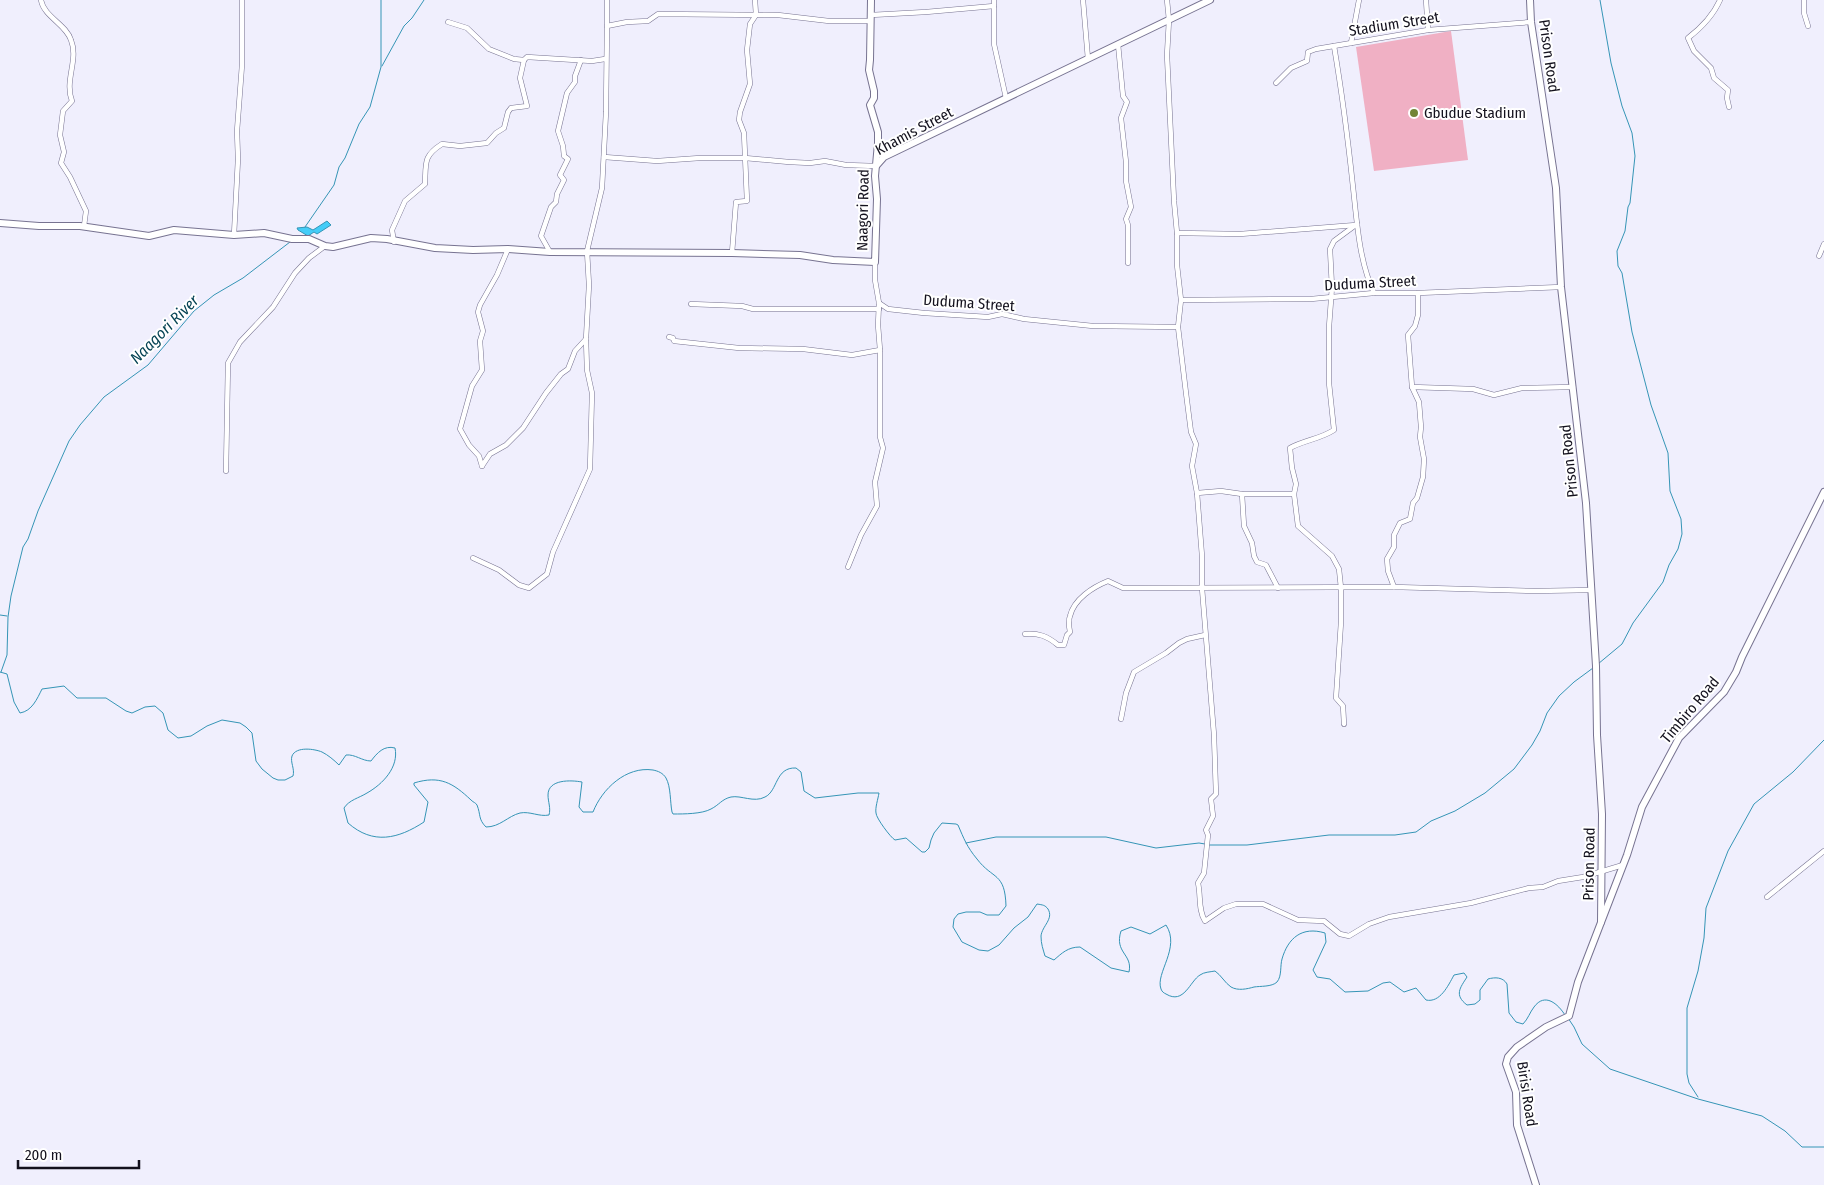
<svg xmlns="http://www.w3.org/2000/svg" width="1824" height="1185" viewBox="0 0 1824 1185" font-family="'Fira Sans Condensed',sans-serif">
<style>
.green{fill:#f0b0c4}
.water{fill:#44cdf8;stroke:#3595b6}
.lines{fill:none;stroke-linecap:round;stroke-linejoin:round}
.stream{stroke:#3595b6;stroke-width:1}
.street-casing{stroke:#777391;stroke-width:5.5}
.secondary-casing{stroke:#777391;stroke-width:8}
.street{stroke:#fff;stroke-width:4.5}
.secondary{stroke:#fff;stroke-width:6}
.poi-dot{fill:#718536;stroke:#fff;stroke-width:2}
.labels{text-anchor:middle;stroke-width:4;stroke-linejoin:round;paint-order:stroke}
.street-label{font-size:15px;fill:#13111d;stroke:#fff}
.poi-label{font-size:15px;fill:#13111d;stroke:#fff;text-anchor:start}
.water-label{font-size:16px;font-style:italic;fill:#054354;stroke:#fff}
</style>
<rect width="100%" height="100%" fill="#f0effd"/>
<polygon class="green" points="1451,31 1468,160 1374,171 1356,47"/>
<polygon class="water" points="327,221 331,225 317,234 314,232 308,236 298,230 297,228 307,227 313,230"/>
<g class="lines">
<g class="stream">
<polyline points="382,66 404,26 412,18 424,0"/>
<polyline points="305,227 334,185 339,167 345,158 359,124 370,107 381,67 381,0"/>
<polyline points="0,615 7,616"/>
<polyline points="1598,664 1622,644 1633,623 1663,582 1669,565 1678,549 1682,534 1681,519 1670,491 1668,453 1651,405 1632,332 1622,273 1618,266 1617,251 1625,231 1628,207 1630,203 1635,156 1632,133 1622,106 1611,63 1600,0"/>
<path d="M0,672L7,674L14,702L20,713C32,711 37,699 42,689L64,686L77,698H106L126,711L132,713L145,707L155,706L163,713L168,730L178,738L191,736L207,726L222,720L240,723L246,727L252,733L256,761L262,769L273,778L278,780H285L293,776C295,769 290,762 292,756C296,746 315,749 322,752C328,755 334,760 339,765L346,755C355,754 362,761 371,761C377,753 384,745 395,748C399,767 383,784 367,793C359,798 349,800 344,808L348,823C373,845 398,839 424,822L428,802L414,785V783C440,775 453,783 471,800C474,803 475,802 477,805C481,815 478,819 486,827C500,827 508,816 520,813C530,811 539,817 549,815C551,808 548,802 548,795C548,779 571,780 582,782L579,807L583,812H593C602,789 626,766 653,770C658,771 663,773 666,778C671,787 670,802 672,812L673,814C684,814 702,814 711,809C719,805 722,799 731,797C741,795 754,803 765,797C778,791 775,767 796,768L801,772L804,791L815,798L858,793H879C878,799 875,808 876,813C876,818 891,838 895,840L906,838L922,852H925L929,848L931,840L934,833L942,823L956,824L958,825C964,839 967,847 977,859C993,880 1005,872 1006,906L999,915H987L980,912H966L958,914L954,919L953,927L962,942L979,950L988,951L999,945L1014,928L1028,917L1037,904C1043,905 1045,905 1048,909C1054,919 1042,926 1041,936C1041,944 1043,949 1045,956L1054,960C1062,953 1068,947 1080,947L1111,968L1129,972C1133,954 1114,953 1121,931L1131,927L1150,934L1166,925C1181,948 1155,973 1161,989C1162,992 1164,993 1166,994C1184,1005 1190,981 1200,975C1204,972 1210,972 1215,971C1221,975 1225,983 1231,987C1238,991 1247,989 1254,987C1260,986 1272,987 1277,982C1282,976 1280,966 1282,959C1288,938 1302,926 1325,933L1326,942L1313,970L1317,977L1330,979L1345,992L1368,991L1383,983L1390,982L1404,992L1416,988L1426,1000C1440,1003 1448,986 1454,975L1464,973L1467,977C1460,988 1454,995 1467,1005L1475,1004L1480,1000V990L1488,979C1495,977 1503,977 1507,984L1509,1013L1516,1022L1523,1024C1528,1019 1530,1012 1534,1007C1545,992 1558,1004 1565,1015"/>
<polyline points="1,672 7,655 8,617 11,596 23,547 28,539 38,511 69,441 80,425 104,397 148,365 194,311 214,295 243,278 290,242"/>
<polyline points="966,843 996,837 1106,837 1156,848 1199,843 1205,844"/>
<polyline points="1209,845 1247,845 1329,835 1395,835 1416,832 1431,821 1455,811 1485,793 1514,769 1532,745 1540,731 1547,713 1559,696 1574,682 1593,668"/>
<polyline points="1568,1018 1574,1027 1582,1044 1610,1069 1698,1099 1762,1116 1785,1131 1802,1147 1824,1147"/>
<polyline points="1698,1097 1689,1083 1687,1074 1687,1008 1698,971 1704,938 1706,908 1728,851 1754,804 1793,772 1824,740"/>
</g>
<defs>
<g id="street">
<path d="M41,0C44,17 66,24 71,40C79,60 64,80 72,101L63,111L60,135L64,152L61,163L70,177L86,211L84,226"/>
<polyline points="994,0 994,44 1006,98"/>
<polyline points="1083,0 1088,59"/>
<path d="M1167,0L1169,20L1167,55L1174,201L1177,233V265L1181,300L1178,327L1186,393L1191,432L1196,444L1192,466L1197,493L1202,556V588L1214,735L1216,794L1211,799L1213,816L1206,830L1208,835L1204,873L1198,883C1201,896 1198,910 1205,921L1224,908L1236,904H1263L1298,920L1324,921L1340,934L1349,936L1369,924L1389,917L1471,903L1529,888L1543,887L1558,881L1583,877L1623,865"/>
<polyline points="1426,0 1428,30"/>
<path d="M1720,0C1713,16 1701,28 1688,38L1694,51L1711,68L1714,78L1728,90L1727,98L1729,107"/>
<polyline points="1804,0 1804,13 1808,26"/>
<polyline points="871,15 926,12 994,6"/>
<polyline points="448,22 467,28 489,49 514,59 524,60 527,57 592,61 605,59"/>
<polyline points="607,26 607,0"/>
<polyline points="1351,43 1359,0"/>
<polyline points="1118,44 1123,96 1127,102 1121,118 1126,162 1126,181 1131,207 1126,219 1128,225 1128,263"/>
<path d="M1334,46C1342,93 1348,140 1353,187C1357,222 1359,261 1374,293"/>
<polyline points="1276,83 1291,68 1307,61 1308,52 1316,49 1428,30 1531,22"/>
<polyline points="604,157 657,161 700,158 745,158 789,162 810,163 825,161 846,165 876,166"/>
<polyline points="1177,233 1240,234 1356,225"/>
<polyline points="234,235 238,159 237,131 242,65 242,0"/>
<path d="M394,242L392,230L405,201L425,184C426,163 423,156 442,144L460,146L487,143L496,133L504,128L508,112L511,108L527,106L520,78L524,60"/>
<polyline points="550,252 541,236 551,207 556,202 557,194 564,180 560,175 568,159 564,156 563,146 558,131 567,93 575,82 575,76 581,60"/>
<polyline points="732,253 736,202 747,201 744,133 739,120 740,112 750,84 747,50 750,24 756,15 755,0"/>
<polyline points="1819,256 1824,244"/>
<polyline points="1181,300 1311,299 1374,293 1418,293 1561,287"/>
<polyline points="879,303 888,309 924,313 988,317 1002,314 1024,319 1093,326 1178,327"/>
<polyline points="691,304 742,306 753,309 879,309"/>
<polyline points="669,337 673,338 674,341 739,348 803,349 852,355 880,350"/>
<polyline points="1412,387 1473,389 1494,395 1522,388 1573,387"/>
<polyline points="482,466 479,456 469,445 460,429 472,386 482,370 480,341 483,331 478,312 480,305 497,275 508,249"/>
<polyline points="482,466 490,454 506,445 523,428 546,393 561,374 568,369 575,351 586,339"/>
<polyline points="226,471 228,363 240,342 273,307 295,273 309,258 325,246"/>
<polyline points="1197,493 1221,491 1242,494 1294,494 1298,526 1332,556 1339,569 1341,588 1341,622 1336,698 1343,706 1344,724"/>
<polyline points="1242,494 1244,526 1252,543 1254,556 1257,562 1266,565 1278,588"/>
<path d="M1294,494L1296,484L1292,468L1290,448C1305,440 1320,439 1334,430L1329,383V327L1332,287L1330,249L1334,241L1357,224"/>
<polyline points="473,558 499,570 519,585 529,588 547,574 553,552 590,469 592,393 587,370 586,339 589,285 587,251 602,188 606,112 607,26 627,22 648,21 658,14 778,15 829,21 870,21"/>
<polyline points="848,567 861,535 877,506 875,482 883,448 880,437 880,350 878,325 879,303 875,280 875,262"/>
<polyline points="1394,587 1388,571 1387,559 1394,547 1394,535 1400,523 1410,519 1413,503 1417,498 1423,477 1424,459 1420,437 1421,427 1419,402 1412,387 1408,335 1415,326 1418,315 1418,293"/>
<path d="M1025,634C1039,633 1047,636 1058,645H1064L1067,635L1070,632C1069,627 1068,621 1070,616C1074,599 1093,587 1108,581L1123,588L1394,587L1536,591L1591,590"/>
<polyline points="1121,719 1126,693 1134,672 1166,653 1179,643 1187,639 1205,635"/>
<polyline points="1767,897 1824,851"/>
</g>
<g id="secondary">
<polyline points="1530,0 1531,22 1556,188 1561,287 1586,503 1596,666 1597,735 1602,814 1601,922"/>
<polyline points="876,166 884,157 1210,0"/>
<polyline points="0,223 39,226 80,226 149,236 174,230 234,235 264,233 292,239 309,239 325,246 333,247 371,238 387,239 435,248 473,250 508,249 550,252 732,253 800,255 833,260 875,262 877,199 875,176 878,143 878,132 870,105 874,98 874,91 869,70 870,60 871,0"/>
<polyline points="1536,1185 1517,1125 1516,1092 1506,1064 1508,1057 1517,1047 1546,1027 1569,1016 1578,982 1627,855 1642,807 1679,738 1724,692 1736,672 1742,657 1824,492"/>
</g>
</defs>
<use href="#street" class="street-casing"/>
<use href="#secondary" class="secondary-casing"/>
<use href="#street" class="street"/>
<use href="#secondary" class="secondary"/>
</g>
<circle class="poi-dot" cx="1414" cy="113" r="5"/>
<g class="labels">
<g class="street-label">
<text transform="translate(1394 24) rotate(-9)" y="5">Stadium Street</text>
<text transform="translate(1549 56) rotate(82)" y="5">Prison Road</text>
<text transform="translate(914 131) rotate(-28)" y="5">Khamis Street</text>
<text transform="translate(863 210) rotate(-89)" y="5">Naagori Road</text>
<text transform="translate(1370 283) rotate(-3)" y="5">Duduma Street</text>
<text transform="translate(969 303) rotate(4)" y="5">Duduma Street</text>
<text transform="translate(1569 461) rotate(-96)" y="5">Prison Road</text>
<text transform="translate(1690 710) rotate(-50)" y="5">Timbiro Road</text>
<text transform="translate(1589 864) rotate(-89)" y="5">Prison Road</text>
<text transform="translate(1527 1094) rotate(81)" y="5">Birisi Road</text>
</g>
<g class="poi-label">
<text x="1424" y="118">Gbudue Stadium</text>
</g>
<g class="water-label">
<text transform="translate(164 329) rotate(-45)" y="6">Naagori River</text>
</g>
</g>
<path d="M18 1160v8h121v-8" fill="none" stroke="#13111d" stroke-width="2.5"/>
<text x="25" y="1160" font-size="15" fill="#13111d" stroke="#ffffff" stroke-width="4" paint-order="stroke">200 m</text>
</svg>
